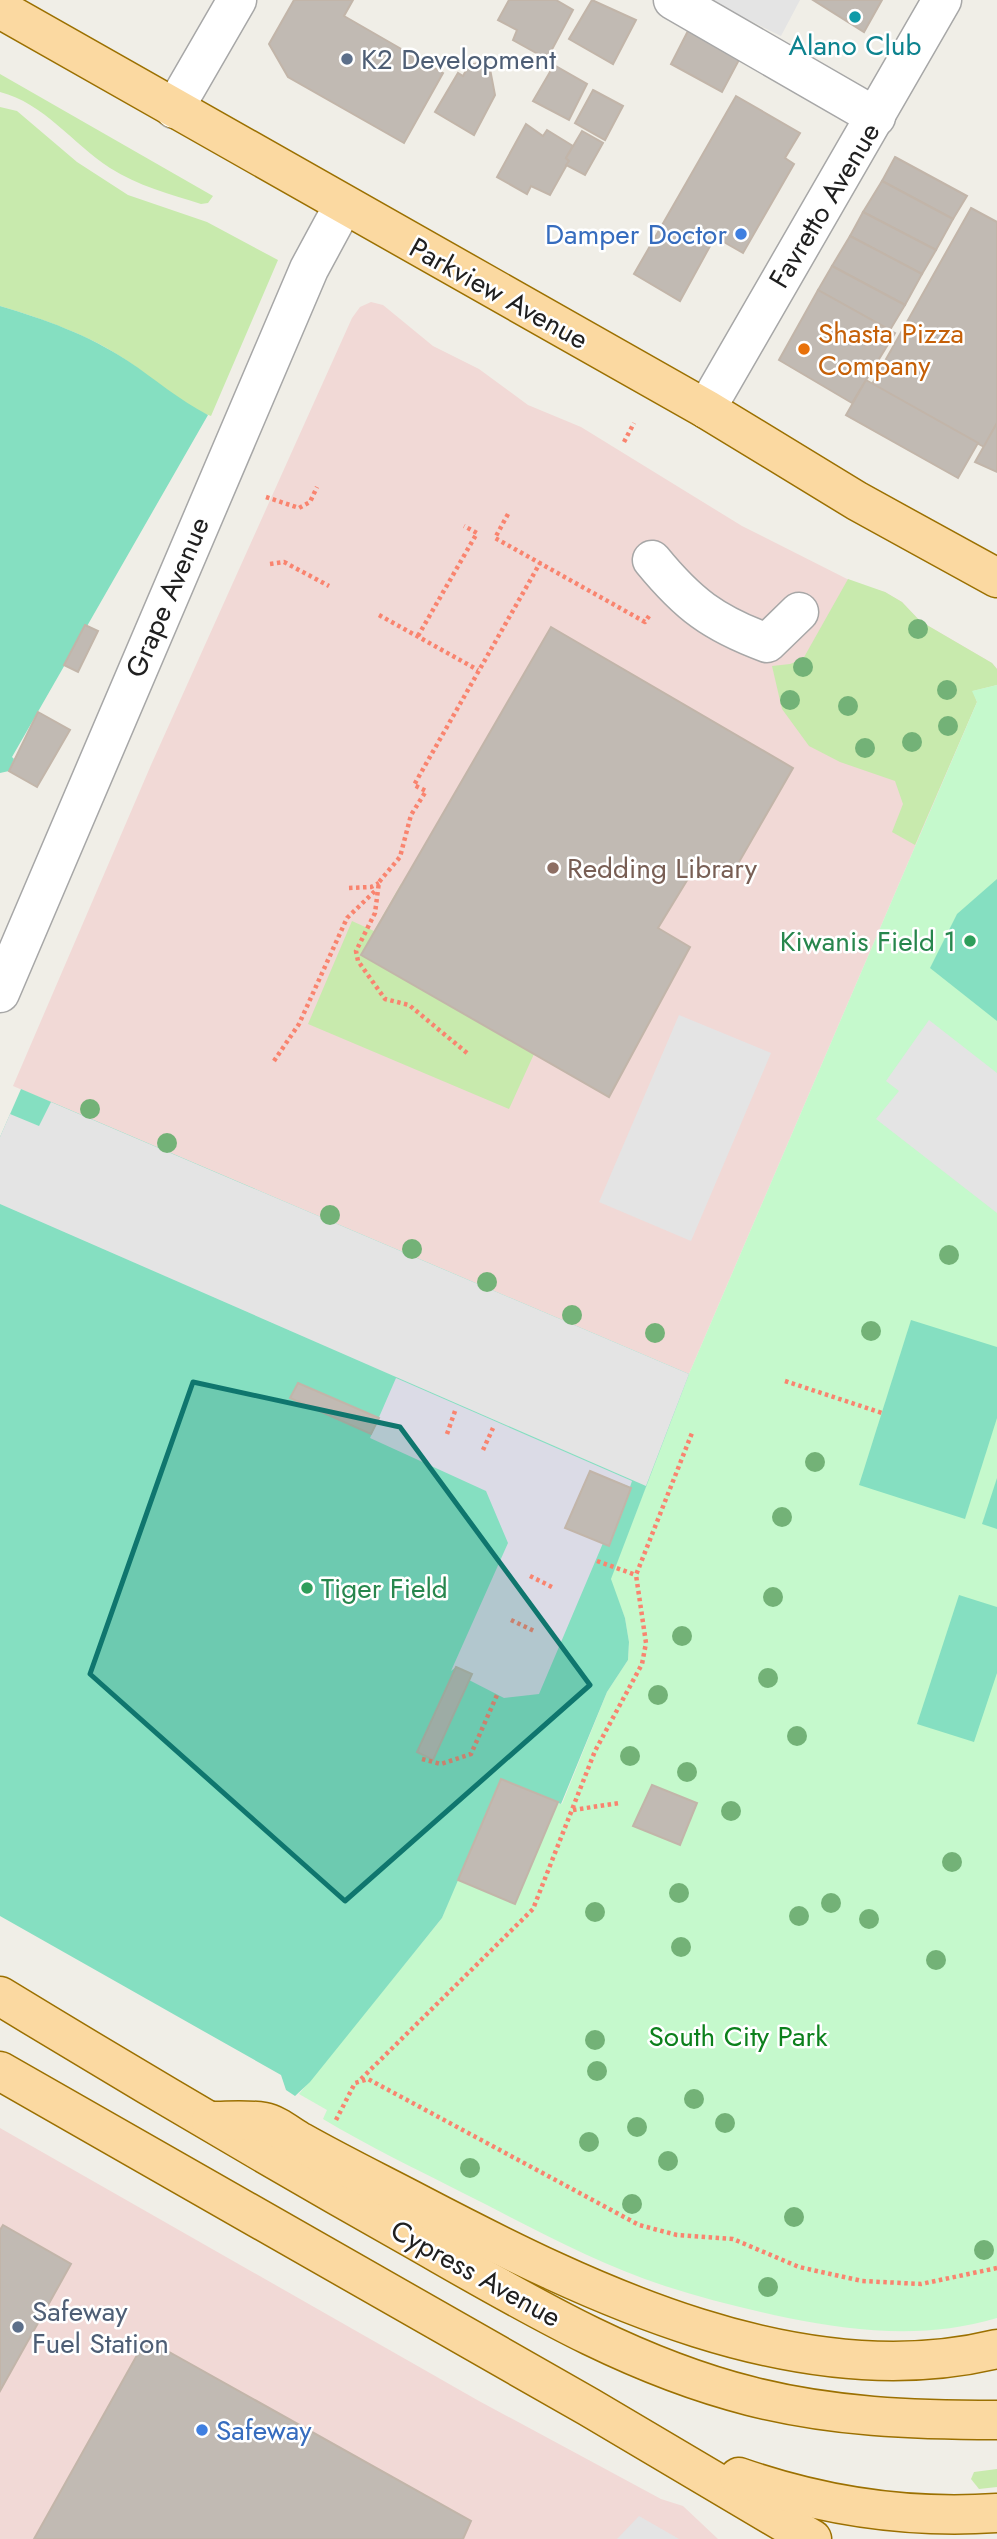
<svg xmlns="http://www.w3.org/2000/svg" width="997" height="2539" viewBox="0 0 997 2539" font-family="Jost,sans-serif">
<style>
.commercial{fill:#f1d9d6}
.grass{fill:#c8eaad}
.park{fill:#c5f9cc}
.pitch{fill:#85dfc1}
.parking{fill:#e4e4e4}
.plaza{fill:#dbdbe6}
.building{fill:#c1bab3;stroke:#c2b5a9;stroke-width:2}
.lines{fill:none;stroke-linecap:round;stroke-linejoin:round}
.minor-casing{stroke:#a7a7a7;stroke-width:41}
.major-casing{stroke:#9b7001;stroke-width:41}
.path{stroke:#f9846f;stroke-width:4.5;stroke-dasharray:3.5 3.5;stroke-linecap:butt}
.minor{stroke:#fff;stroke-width:38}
.major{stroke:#fbd9a1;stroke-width:38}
.tree{fill:#73b277}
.marked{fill:#0f766e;fill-opacity:0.2;stroke:#0f766e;stroke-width:5;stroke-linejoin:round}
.culture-dot{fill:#0f9aa8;stroke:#fff;stroke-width:2.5}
.service-dot{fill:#5c6f8a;stroke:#fff;stroke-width:2.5}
.shop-dot{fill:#3f7fe0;stroke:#fff;stroke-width:2.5}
.food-dot{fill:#e8710a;stroke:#fff;stroke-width:2.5}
.education-dot{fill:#8d6e63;stroke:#fff;stroke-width:2.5}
.leisure-dot{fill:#2e9e5b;stroke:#fff;stroke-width:2.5}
.labels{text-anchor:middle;stroke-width:5;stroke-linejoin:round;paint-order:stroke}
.culture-label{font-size:28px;fill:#0d838f;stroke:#fff}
.service-label{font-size:28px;fill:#4e5e75;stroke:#fff;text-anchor:start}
.street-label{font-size:28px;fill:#202020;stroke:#fff}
.shop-label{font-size:28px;fill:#366cbe;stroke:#fff;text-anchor:end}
.food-label{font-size:28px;fill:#c56008;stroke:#fff;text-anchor:start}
.education-label{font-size:28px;fill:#785e54;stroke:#fff;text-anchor:start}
.leisure-label{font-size:28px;fill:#27864d;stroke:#fff;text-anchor:end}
.park-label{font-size:28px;fill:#0c801c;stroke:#fff}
</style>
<rect width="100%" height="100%" fill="#f0eee7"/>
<g class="commercial">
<polygon points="371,302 383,305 433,346 479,369 528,405 581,427 742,526 857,584 885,592 902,602 920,621 992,663 997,669 997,685 973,691 977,702 689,1374 13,1086 151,765 352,318 360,307"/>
<polygon points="0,2128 479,2401 661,2499 683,2506 718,2539 0,2539"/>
</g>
<g class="grass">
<path d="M0,74L213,196L208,203L201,204C170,194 138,186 110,168C73,144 44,103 0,92Z"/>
<path d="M0,107L17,111L77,162L128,195L207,222L278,260L211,416C180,405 156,381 129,362C92,336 43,319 0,306Z"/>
<polygon points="848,579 885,592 902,602 920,621 992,663 997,669 997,685 973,691 977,702 915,845 892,832 903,804 895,781 840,762 809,746 782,709 772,666 790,664 803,659"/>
<polygon points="401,884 648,1023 609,1097 534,1054 509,1109 308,1024 352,921 374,931"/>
<polygon points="997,2469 997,2487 979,2489 971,2479 974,2472"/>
</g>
<path class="park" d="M997,685V2318C927,2339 858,2332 788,2318C746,2309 705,2299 665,2286C595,2263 529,2226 463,2193C416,2169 368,2146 323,2119L327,2110L299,2094L442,1918L457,1880L515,1904L558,1803L562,1804L607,1692L628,1660L629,1642L625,1618L610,1580L689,1374L977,702L972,691Z"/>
<g class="pitch">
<path d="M0,306C44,319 89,335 128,361C155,379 179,400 208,415L12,757L14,759L9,771L0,773Z"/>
<polygon points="997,879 997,1021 930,968 957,914"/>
<polygon points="21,1089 689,1374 611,1579 625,1618 629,1642 628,1660 607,1692 561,1804 501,1779 442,1918 310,2082 295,2096 286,2090 281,2075 0,1916 0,1137"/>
<polygon points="911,1320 997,1347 997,1418 965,1519 859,1485"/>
<polygon points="997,1478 997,1529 982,1524"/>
<polygon points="959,1595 997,1607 997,1673 974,1742 917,1724"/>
</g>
<g class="parking">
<polygon points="708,0 800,0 781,36"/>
<polygon points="679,1015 771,1053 691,1241 599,1202"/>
<polygon points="929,1020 997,1073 997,1213 876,1119 899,1091 886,1081"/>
<polygon points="51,1102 689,1374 646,1486 0,1204 0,1137 10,1114 39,1126"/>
<polygon points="639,2516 679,2539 617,2539"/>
</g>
<polygon class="plaza" points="396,1378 632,1481 630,1487 590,1471 565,1528 603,1543 539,1694 504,1698 469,1680 471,1674 456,1667 451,1671 508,1543 486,1491 370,1438"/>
<g class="building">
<polygon points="294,0 353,0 344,16 443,73 404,143 288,77 269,44"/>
<polygon points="509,0 556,0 573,10 547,59 513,40 517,30 498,20"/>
<polygon points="592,0 636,20 613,64 569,39"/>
<polygon points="813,0 882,0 864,32"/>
<polygon points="689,29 740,58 722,92 671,64"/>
<polygon points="478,63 490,69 495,95 474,135 435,112 458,73 463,76 469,65"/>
<polygon points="554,65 587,84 569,120 533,101"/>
<polygon points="593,90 623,106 605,140 575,123"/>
<polygon points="736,96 800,133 785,158 794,164 743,253 715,237 680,301 634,274"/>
<polygon points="526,124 543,136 547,130 573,146 566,158 569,161 550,195 531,186 527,194 497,177"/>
<polygon points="582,131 603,143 585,175 566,165 569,161 566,158"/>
<polygon points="895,157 967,196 953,219 882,181"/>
<polygon points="882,181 953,219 936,250 863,212"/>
<polygon points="971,208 997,222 997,423 984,447 872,384"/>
<polygon points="863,212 936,250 922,274 850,236"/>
<polygon points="850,236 922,274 905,305 832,266"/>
<polygon points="832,266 905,305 890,330 818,290"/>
<polygon points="818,290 895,333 852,403 779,360"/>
<polygon points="866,380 978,443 958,478 846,415"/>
<polygon points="997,423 997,472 975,462"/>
<polygon points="85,625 98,631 78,672 64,665"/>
<polygon points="551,627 793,768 731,876 700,859 658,928 690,947 609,1097 361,955"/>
<polygon points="38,712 70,730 37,787 9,771"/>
<polygon points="298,1383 379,1418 371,1434 290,1398"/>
<polygon points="590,1471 631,1488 609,1546 565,1528"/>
<polygon points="456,1667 472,1674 433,1760 417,1752"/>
<polygon points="501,1779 558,1802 515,1904 458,1880"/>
<polygon points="652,1785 697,1803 680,1845 633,1826"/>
<polygon points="3,2225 71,2264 0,2391 0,2230"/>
<polygon points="146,2339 471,2521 463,2539 34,2539"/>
</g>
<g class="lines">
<defs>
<g id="minor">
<polyline points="673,0 876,117"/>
<polyline points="174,109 237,0"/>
<polyline points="706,409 942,0"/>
<path d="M652,560C688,604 713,623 767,643L799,612"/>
<polyline points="0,993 309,269 343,206"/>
</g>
<g id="major">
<polyline points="0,9 706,409 857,501 997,578"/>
<path d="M0,1996C136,2079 272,2159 410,2237C519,2299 627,2365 750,2396C832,2417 913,2420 997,2420"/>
<polyline points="0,2071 589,2407 812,2539"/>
<path d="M211,2121C228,2121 247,2119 264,2122C276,2124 290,2136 301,2142C340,2164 379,2183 419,2204C589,2293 800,2397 997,2349"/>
<path d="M739,2477C822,2506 909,2519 997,2513"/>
</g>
</defs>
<use href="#minor" class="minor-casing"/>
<use href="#major" class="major-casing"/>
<g class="path">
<polyline points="624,442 634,423"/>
<polyline points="266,497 299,508 310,502 317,487"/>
<polyline points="508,514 495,538 645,622 651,613"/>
<polyline points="270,564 284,562 329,586"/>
<polyline points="379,615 478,670"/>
<polyline points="418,636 477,533 464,526"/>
<polyline points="349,888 371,887 379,883"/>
<polyline points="467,1053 409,1005 385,999 358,961 356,951 375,913 379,882 400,857 411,815 426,791 414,785 540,563"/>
<polyline points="274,1061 299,1024 347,918 375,891"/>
<polyline points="785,1381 882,1413"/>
<polyline points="447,1434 455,1411"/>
<polyline points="483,1450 493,1428"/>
<polyline points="597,1561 636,1575"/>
<polyline points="530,1576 554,1588"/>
<polyline points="511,1620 534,1631"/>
<polyline points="422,1759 441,1764 471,1754 497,1695"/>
<polyline points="573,1810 619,1803"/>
<polyline points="361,2079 533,1909 595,1751 642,1664 646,1643 636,1575 692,1433"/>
<polyline points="336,2120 355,2083 368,2079 639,2225 677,2235 733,2239 799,2267 862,2281 921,2284 997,2268"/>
</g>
<use href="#minor" class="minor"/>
<use href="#major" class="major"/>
</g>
<g class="tree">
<circle cx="918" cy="629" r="10"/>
<circle cx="803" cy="667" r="10"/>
<circle cx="947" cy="690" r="10"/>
<circle cx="790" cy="700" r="10"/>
<circle cx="848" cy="706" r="10"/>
<circle cx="948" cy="726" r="10"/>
<circle cx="912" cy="742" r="10"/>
<circle cx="865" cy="748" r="10"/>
<circle cx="90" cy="1109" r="10"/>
<circle cx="167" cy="1143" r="10"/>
<circle cx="330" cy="1215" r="10"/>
<circle cx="412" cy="1249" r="10"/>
<circle cx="949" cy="1255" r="10"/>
<circle cx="487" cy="1282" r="10"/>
<circle cx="572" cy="1315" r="10"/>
<circle cx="871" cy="1331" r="10"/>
<circle cx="655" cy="1333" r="10"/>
<circle cx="815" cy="1462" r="10"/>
<circle cx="782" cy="1517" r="10"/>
<circle cx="773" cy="1597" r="10"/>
<circle cx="682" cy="1636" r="10"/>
<circle cx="768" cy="1678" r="10"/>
<circle cx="658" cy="1695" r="10"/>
<circle cx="797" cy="1736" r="10"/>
<circle cx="630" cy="1756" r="10"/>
<circle cx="687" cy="1772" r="10"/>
<circle cx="731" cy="1811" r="10"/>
<circle cx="952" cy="1862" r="10"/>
<circle cx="679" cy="1893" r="10"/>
<circle cx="831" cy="1903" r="10"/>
<circle cx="595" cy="1912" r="10"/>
<circle cx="799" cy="1916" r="10"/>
<circle cx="869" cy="1919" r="10"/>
<circle cx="681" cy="1947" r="10"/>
<circle cx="936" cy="1960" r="10"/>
<circle cx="595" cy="2040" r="10"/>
<circle cx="597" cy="2071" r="10"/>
<circle cx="694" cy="2099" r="10"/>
<circle cx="725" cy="2123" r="10"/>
<circle cx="637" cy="2127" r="10"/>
<circle cx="589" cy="2142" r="10"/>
<circle cx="668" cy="2161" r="10"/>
<circle cx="470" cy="2168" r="10"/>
<circle cx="632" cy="2204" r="10"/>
<circle cx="794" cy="2217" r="10"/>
<circle cx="984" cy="2250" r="10"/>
<circle cx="768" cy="2287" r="10"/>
</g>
<path class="marked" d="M193,1382L400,1427L590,1685L345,1901L90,1674Z"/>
<circle class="culture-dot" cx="855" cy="17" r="7"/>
<g class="service-dot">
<circle cx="347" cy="59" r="7"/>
<circle cx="18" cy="2327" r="7"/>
</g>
<g class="shop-dot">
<circle cx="741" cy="234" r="7"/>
<circle cx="202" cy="2430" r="7"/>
</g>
<circle class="food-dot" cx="804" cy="349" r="7"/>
<circle class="education-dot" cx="553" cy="868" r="7"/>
<g class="leisure-dot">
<circle cx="970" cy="941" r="7"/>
<circle cx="307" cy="1588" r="7"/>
</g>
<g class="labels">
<g class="culture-label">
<text x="855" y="55">Alano Club</text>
</g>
<g class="service-label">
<text x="361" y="69">K2 Development</text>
<text x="32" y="2321">Safeway<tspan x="32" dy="32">Fuel Station</tspan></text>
</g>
<g class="street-label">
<text transform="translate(824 205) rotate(-59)" y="10">Favretto Avenue</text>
<text transform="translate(499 293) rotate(29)" y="10">Parkview Avenue</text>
<text transform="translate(167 597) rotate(-67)" y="10">Grape Avenue</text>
<text transform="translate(476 2273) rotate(29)" y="10">Cypress Avenue</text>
</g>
<g class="shop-label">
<text x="727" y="244">Damper Doctor</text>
<text x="216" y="2440" text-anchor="start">Safeway</text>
</g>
<g class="food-label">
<text x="818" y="343">Shasta Pizza<tspan x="818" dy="32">Company</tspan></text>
</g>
<g class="education-label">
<text x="567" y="878">Redding Library</text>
</g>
<g class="leisure-label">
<text x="956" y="951">Kiwanis Field 1</text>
<text x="321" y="1598" text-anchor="start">Tiger Field</text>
</g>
<g class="park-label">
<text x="738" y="2046">South City Park</text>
</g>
</g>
</svg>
